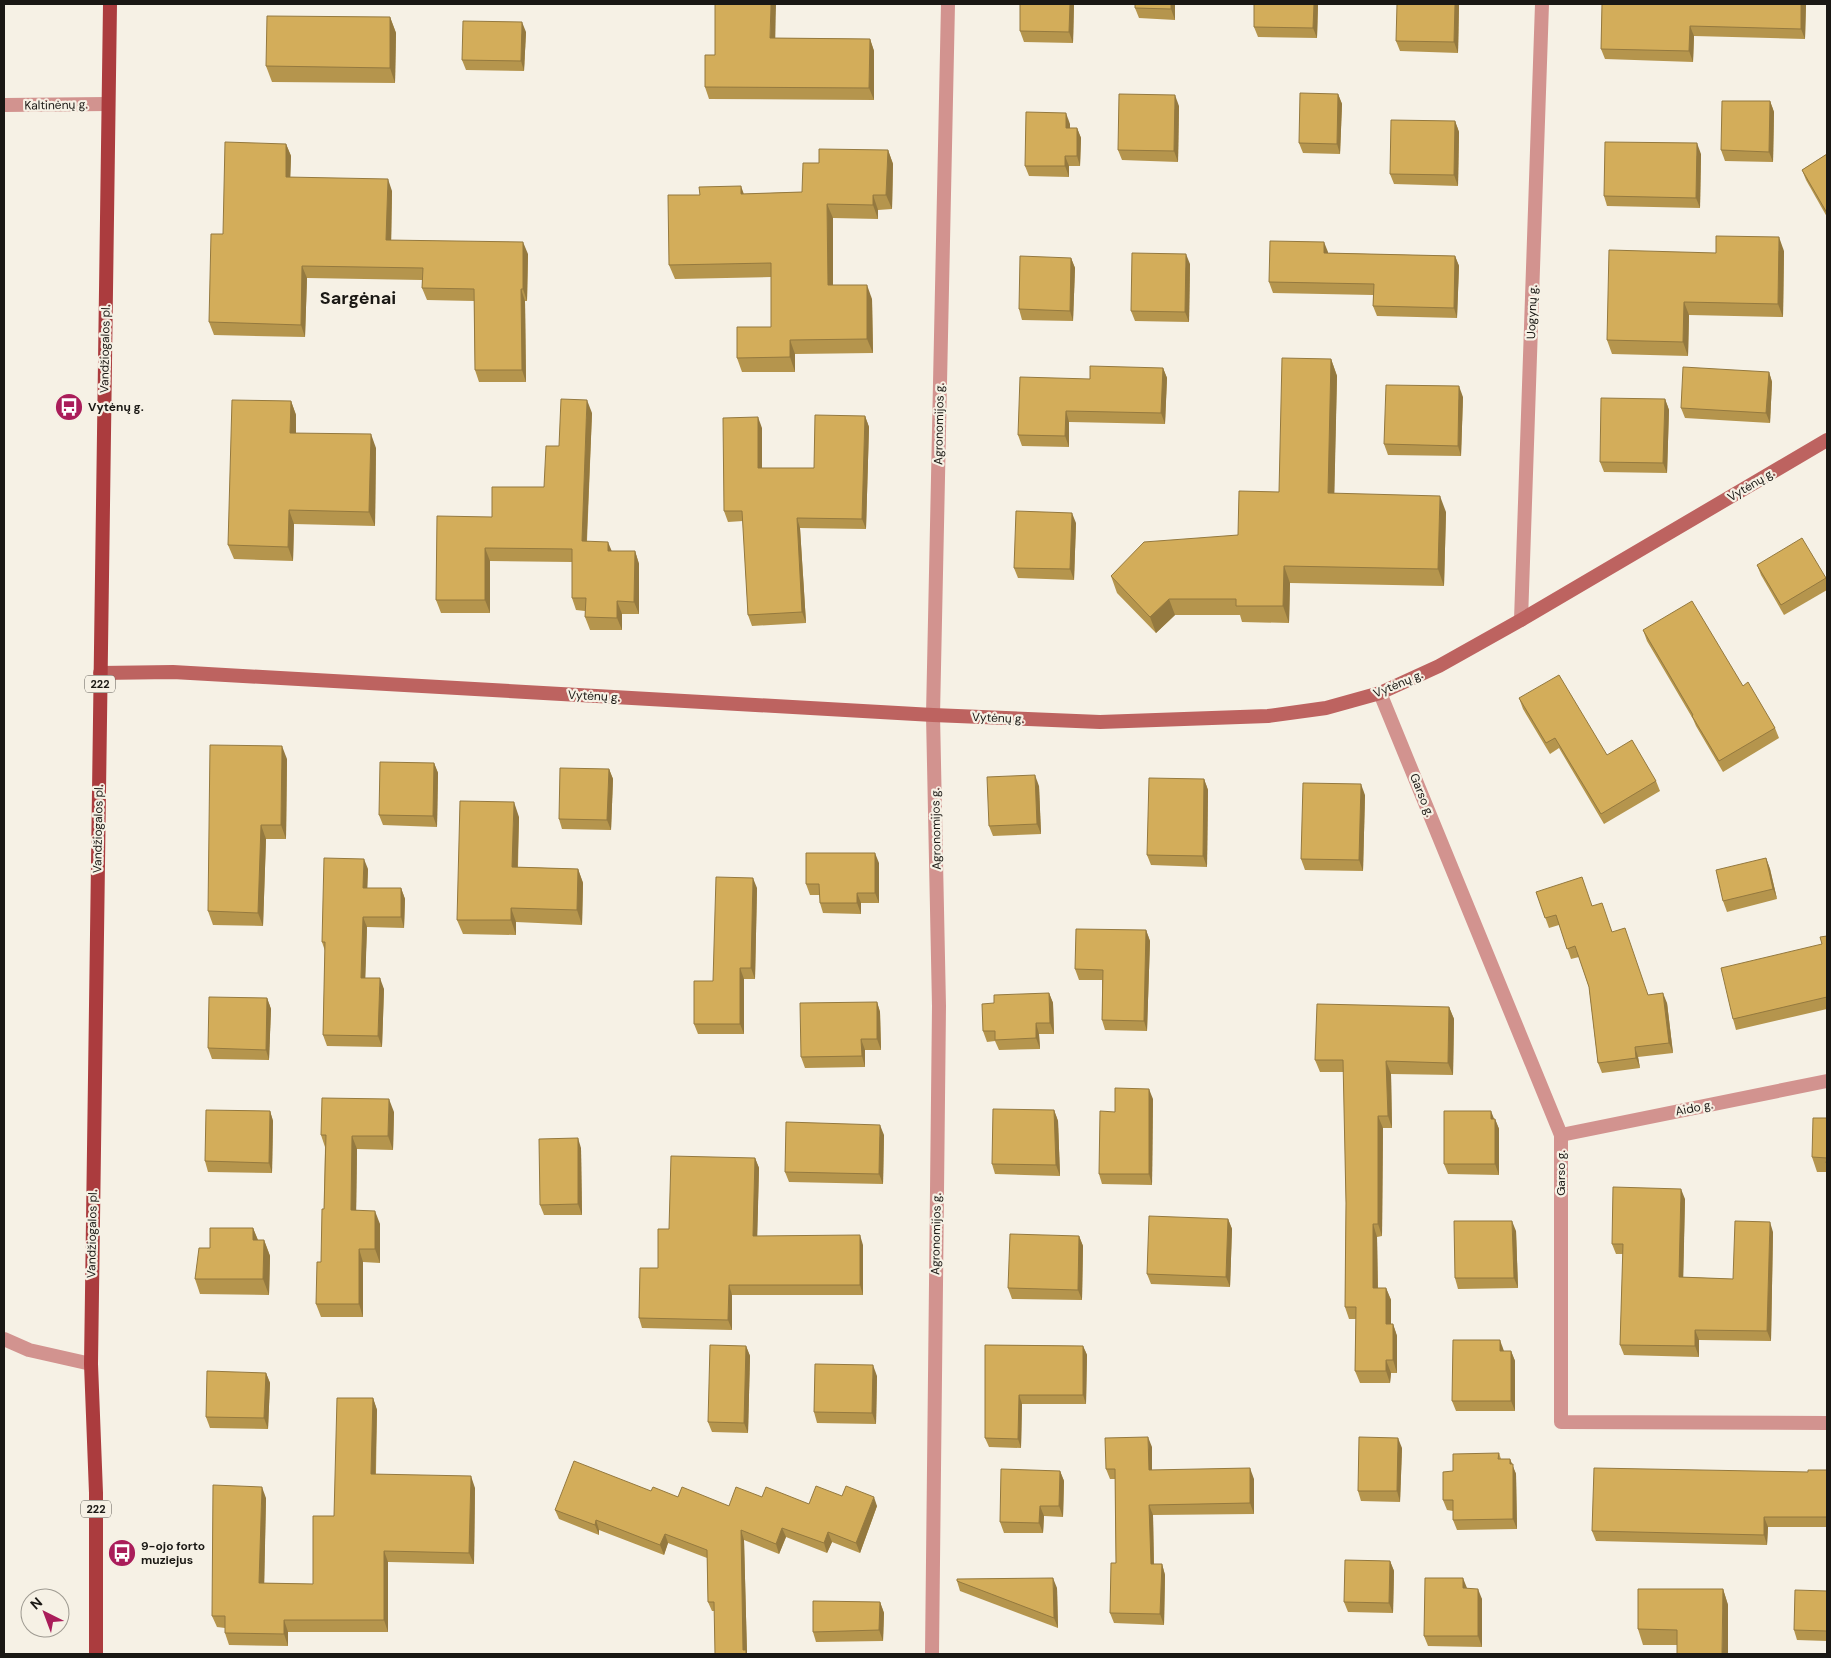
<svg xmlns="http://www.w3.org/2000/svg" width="1831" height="1658" viewBox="0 0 1831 1658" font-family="'DM Sans',sans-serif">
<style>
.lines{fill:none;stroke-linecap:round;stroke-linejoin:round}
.minor{stroke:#d2938f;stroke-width:14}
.secondary{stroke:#bd6360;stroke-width:14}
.primary{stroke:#ab3c3e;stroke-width:14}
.wall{fill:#b5954d}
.shaded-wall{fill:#94793f}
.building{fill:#d3ad5a;stroke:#94793f}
.labels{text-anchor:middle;stroke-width:4.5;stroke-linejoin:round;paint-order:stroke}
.shield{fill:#f6f1e5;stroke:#5c5953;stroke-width:1}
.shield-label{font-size:11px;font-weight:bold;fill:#1a1814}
.street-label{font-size:12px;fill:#1a1814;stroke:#f6f1e5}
.poi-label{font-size:12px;font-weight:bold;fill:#1a1814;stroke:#f6f1e5;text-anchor:start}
.district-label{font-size:18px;font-weight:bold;fill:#1a1814;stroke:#f6f1e5}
</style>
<rect width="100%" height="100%" fill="#f6f1e5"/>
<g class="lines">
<g class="minor">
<polyline points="4,105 108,104"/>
<polyline points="1521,620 1542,4"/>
<polyline points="1380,693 1561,1135 1561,1422 1827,1423"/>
<polyline points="1561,1135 1827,1081"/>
<polyline points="4,1339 29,1350 91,1364"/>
<polyline points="932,1654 939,1006 933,715 948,4"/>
</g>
<polyline class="secondary" points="100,673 173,672 933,715 1100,722 1268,716 1326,708 1380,693 1439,666 1521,620 1827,440"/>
<polyline class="primary" points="96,1654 96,1493 91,1364 110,4"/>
</g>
<g class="wall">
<polygon points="1074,4 1073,43 1024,42 1020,31"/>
<polygon points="1175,4 1175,20 1139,18 1135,8"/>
<polygon points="1254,4 1318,4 1317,38 1258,37 1254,27"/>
<polygon points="1459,4 1458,53 1400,51 1396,41"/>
<polygon points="1602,4 1806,4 1805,39 1694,36 1693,62 1605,59 1601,49"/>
<polygon points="390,17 396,33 395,83 272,82 266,66"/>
<polygon points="526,32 524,71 466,70 462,60"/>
<polygon points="775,38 870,39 874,51 874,100 709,99 705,87 715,55"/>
<polygon points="1338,94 1342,104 1340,154 1303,153 1299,143"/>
<polygon points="1770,101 1774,112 1773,162 1725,161 1721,150"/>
<polygon points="1179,106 1178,162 1122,160 1118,150"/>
<polygon points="1455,121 1459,132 1458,186 1394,184 1390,174"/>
<polygon points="1070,124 1070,128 1077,128 1081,138 1080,166 1069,166 1069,177 1029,176 1025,166"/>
<polygon points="286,144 291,156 290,177 392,191 391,240 528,254 527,301 525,301 526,382 479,382 475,370 474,301 427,300 422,288 422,280 307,278 305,337 214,335 209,322 223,234"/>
<polygon points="888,150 893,164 892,209 878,210 878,219 833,218 833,285 872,299 873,353 795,354 795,372 742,372 737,358 771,327 771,277 675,279 669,265 743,194 802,192 819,163"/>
<polygon points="1701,154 1700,208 1607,206 1604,196"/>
<polygon points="1827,154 1827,217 1806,180 1802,170"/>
<polygon points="1784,251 1783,317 1689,315 1688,356 1612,354 1607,340 1716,253"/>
<polygon points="1328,253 1455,256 1459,266 1457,318 1377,316 1373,306 1373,295 1273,293 1269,282"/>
<polygon points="1071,258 1075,268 1073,321 1022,320 1019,309"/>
<polygon points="1190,264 1189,322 1135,321 1131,311"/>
<polygon points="1331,359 1337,376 1334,493 1446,512 1444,586 1290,583 1289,623 1242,622 1240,615 1175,615 1156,633 1117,593 1111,576 1238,535 1279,492"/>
<polygon points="1163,368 1167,378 1165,424 1069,422 1069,447 1022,446 1018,435 1090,379"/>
<polygon points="1769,372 1772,382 1770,423 1685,418 1681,408"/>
<polygon points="1463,397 1461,456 1388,455 1384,444"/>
<polygon points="1665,399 1669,410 1667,473 1604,472 1600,462"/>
<polygon points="291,401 296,415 296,433 376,448 375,526 294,524 293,561 234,559 228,545"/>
<polygon points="592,413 587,541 611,551 635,551 639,564 639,614 622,614 622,630 590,630 585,617 585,611 576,610 572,598 572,562 490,561 490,613 441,613 436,600 492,517 544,487 559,446"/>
<polygon points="865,416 869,427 866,529 800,528 806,623 752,626 748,615 743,521 728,522 724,511 762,428 762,468 814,468"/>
<polygon points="1076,523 1074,580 1018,578 1014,568"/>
<polygon points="1757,565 1826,578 1827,580 1827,590 1784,615 1761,575"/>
<polygon points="1643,630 1743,686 1775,728 1779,738 1723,772 1696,726 1693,719 1647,641"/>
<polygon points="1519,698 1607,755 1656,781 1660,791 1604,824 1559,748 1550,754 1523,709"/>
<polygon points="287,759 286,839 266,839 263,926 213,925 208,911"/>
<polygon points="434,763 438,773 437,827 383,825 379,815"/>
<polygon points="609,769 613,779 611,830 562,829 559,819"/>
<polygon points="1204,779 1208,790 1207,867 1151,865 1147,855"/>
<polygon points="1039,786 1041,834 993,836 989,826"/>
<polygon points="1365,795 1363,871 1305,870 1301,859"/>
<polygon points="519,817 518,867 578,869 583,883 582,925 516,922 516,935 463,934 457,920"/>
<polygon points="1766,858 1770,869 1777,899 1727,912 1723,901"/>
<polygon points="879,863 879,903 861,903 861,914 823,913 820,903 820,895 810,895 806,884"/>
<polygon points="368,869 367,888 401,888 405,899 404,928 367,927 365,978 384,989 382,1047 327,1046 323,1035 325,951 322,942"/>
<polygon points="757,888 755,979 744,979 744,1034 698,1034 694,1024 713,981"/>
<polygon points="1536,892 1593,906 1612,932 1648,995 1667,1003 1673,1053 1638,1057 1640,1068 1602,1073 1598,1063 1589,987 1579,957 1571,959 1559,925 1549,928"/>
<polygon points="1146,930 1150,941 1147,1031 1105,1030 1102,1020 1102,980 1079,980 1075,969"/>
<polygon points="1827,936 1827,1009 1736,1030 1733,1019 1822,944"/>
<polygon points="1049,993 1053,1003 1054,1034 1039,1034 1040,1049 999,1050 995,1041 987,1042 983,1031 994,1003"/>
<polygon points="267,998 271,1009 269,1060 212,1059 208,1048"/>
<polygon points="877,1002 880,1012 881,1050 865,1050 865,1067 805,1068 801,1057"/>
<polygon points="1449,1007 1454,1019 1453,1075 1391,1074 1392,1128 1383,1128 1382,1236 1377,1237 1378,1288 1386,1288 1391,1300 1391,1324 1393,1324 1397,1336 1397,1373 1391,1373 1390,1383 1360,1383 1355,1371 1356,1319 1349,1319 1345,1307 1346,1203 1344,1072 1320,1072 1315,1060"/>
<polygon points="1153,1099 1152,1185 1102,1184 1099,1174"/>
<polygon points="1054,1110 1058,1121 1060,1176 995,1174 992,1164"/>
<polygon points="270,1111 273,1121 272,1173 208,1172 205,1161"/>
<polygon points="394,1112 393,1150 357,1149 356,1210 380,1224 380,1263 363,1262 363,1317 321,1317 316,1304 321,1262 324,1209 325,1147 321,1135"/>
<polygon points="1827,1118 1827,1172 1817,1172 1812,1157"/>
<polygon points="1495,1119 1499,1129 1499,1175 1448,1174 1444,1164"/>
<polygon points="884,1135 883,1184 789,1182 785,1172"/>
<polygon points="581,1148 582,1215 544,1215 540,1205"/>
<polygon points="755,1158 759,1168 757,1236 863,1245 863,1295 732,1295 732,1330 642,1328 639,1318 658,1268 669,1229"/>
<polygon points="1685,1199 1683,1277 1733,1279 1773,1232 1771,1341 1699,1340 1699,1357 1624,1355 1620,1345 1623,1254 1616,1254 1612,1244"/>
<polygon points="1228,1219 1232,1229 1230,1287 1151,1284 1147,1274"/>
<polygon points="253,1228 258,1240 264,1240 270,1256 269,1295 200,1294 195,1279 210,1248"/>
<polygon points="1516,1231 1518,1288 1458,1289 1455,1278"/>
<polygon points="1079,1236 1083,1246 1082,1300 1012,1299 1008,1288"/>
<polygon points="985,1345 1083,1346 1087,1355 1086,1404 1022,1404 1021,1448 989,1447 985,1438"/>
<polygon points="746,1346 750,1356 748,1433 712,1432 708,1422"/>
<polygon points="1504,1351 1511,1351 1515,1361 1515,1411 1456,1411 1452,1401"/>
<polygon points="266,1373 270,1383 268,1429 210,1428 206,1417"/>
<polygon points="877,1376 876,1424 817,1423 814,1412"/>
<polygon points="373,1398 377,1410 376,1474 475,1488 474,1564 388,1562 388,1632 288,1632 288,1646 229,1645 225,1633 225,1628 217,1627 212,1616 266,1498 264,1583 313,1584 334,1516"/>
<polygon points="1152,1447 1152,1470 1254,1479 1254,1514 1153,1515 1154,1564 1162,1564 1165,1575 1164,1625 1114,1623 1110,1613 1116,1563 1115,1479 1110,1479 1106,1469"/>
<polygon points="1402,1448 1400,1502 1361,1501 1358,1491"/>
<polygon points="1499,1453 1501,1459 1510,1459 1516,1474 1517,1529 1457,1530 1453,1520 1453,1511 1447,1510 1443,1500 1453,1471"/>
<polygon points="1827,1470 1827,1527 1768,1527 1767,1545 1596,1541 1592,1531 1808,1472"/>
<polygon points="1060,1471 1064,1481 1063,1517 1044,1516 1043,1533 1004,1533 1000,1522"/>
<polygon points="651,1491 678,1497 729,1506 762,1497 809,1504 842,1496 877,1506 860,1553 832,1542 827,1553 786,1537 779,1554 744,1540 747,1654 715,1654 715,1611 712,1611 708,1602 707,1558 668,1543 664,1555 599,1530 599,1535 559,1519 555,1510"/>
<polygon points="1390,1561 1394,1571 1393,1613 1348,1612 1344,1602"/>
<polygon points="957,1581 1057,1588 1058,1628 960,1591"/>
<polygon points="1467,1588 1482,1599 1482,1647 1428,1646 1424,1636"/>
<polygon points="1723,1589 1728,1605 1677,1645 1643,1645 1638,1629"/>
<polygon points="1827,1591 1827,1641 1797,1640 1794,1630"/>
<polygon points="880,1602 884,1613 883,1641 816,1642 813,1632"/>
</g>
<g class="shaded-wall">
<polygon points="771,4 776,4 775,50 770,38"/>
<polygon points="1070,4 1074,4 1073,43 1069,32"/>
<polygon points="1171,4 1175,4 1175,20 1171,9"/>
<polygon points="1314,4 1318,4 1317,38 1313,28"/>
<polygon points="1455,4 1459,4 1458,53 1454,42"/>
<polygon points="1801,4 1806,4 1805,39 1801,29"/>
<polygon points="390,17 396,33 395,83 390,68"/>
<polygon points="522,22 526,32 524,71 521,61"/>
<polygon points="1690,26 1694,36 1693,62 1689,51"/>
<polygon points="870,39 874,51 874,100 869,88"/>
<polygon points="1338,94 1342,104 1340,154 1337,144"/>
<polygon points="1175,95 1179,106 1178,162 1174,151"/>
<polygon points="1770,101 1774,112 1773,162 1769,152"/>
<polygon points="1066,113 1070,124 1070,138 1066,128"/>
<polygon points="1455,121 1459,132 1458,186 1454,175"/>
<polygon points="1077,128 1081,138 1080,166 1077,156"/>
<polygon points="1697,143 1701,154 1700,208 1696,198"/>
<polygon points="286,144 291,156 290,189 286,177"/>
<polygon points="888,150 893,164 892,209 886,195"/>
<polygon points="1065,156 1069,166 1069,177 1065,166"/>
<polygon points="388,179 392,191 391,252 386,240"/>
<polygon points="741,186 746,200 741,194"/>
<polygon points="873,195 878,210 878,219 873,205"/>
<polygon points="827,204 833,218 833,300 828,285"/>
<polygon points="1779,237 1784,251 1783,317 1778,304"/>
<polygon points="523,242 528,254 527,301 523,289"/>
<polygon points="1324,242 1328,252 1328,263 1324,253"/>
<polygon points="1186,254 1190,264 1189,322 1185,312"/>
<polygon points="1455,256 1459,266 1457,318 1454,308"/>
<polygon points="1071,258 1075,268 1073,321 1070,311"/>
<polygon points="302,266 307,278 305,337 301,325"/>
<polygon points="867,285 872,299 873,353 867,339"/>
<polygon points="521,289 525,301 526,382 522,370"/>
<polygon points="1684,302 1689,315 1688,356 1683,342"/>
<polygon points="790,340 795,354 795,372 790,357"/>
<polygon points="1331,359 1337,376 1334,510 1328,493"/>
<polygon points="1163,368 1167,378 1165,424 1161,413"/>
<polygon points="1769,372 1772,382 1770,423 1766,413"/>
<polygon points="1459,386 1463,397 1461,456 1458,446"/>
<polygon points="1665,399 1669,410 1667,473 1663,463"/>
<polygon points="587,400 592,413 586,554 582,541"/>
<polygon points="291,401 296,415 296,447 290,433"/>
<polygon points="1066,411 1069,422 1069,447 1065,436"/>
<polygon points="865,416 869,427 866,529 862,519"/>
<polygon points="758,417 762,428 762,479 758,468"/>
<polygon points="371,434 376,448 375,526 369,512"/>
<polygon points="1440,496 1446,512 1444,586 1438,569"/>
<polygon points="289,510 294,524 293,561 288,547"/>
<polygon points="1072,513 1076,523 1074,580 1070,569"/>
<polygon points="797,518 800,528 806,623 802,612"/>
<polygon points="608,542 613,554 608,551"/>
<polygon points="485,548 490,561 490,613 485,600"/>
<polygon points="635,551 639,564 639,614 634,602"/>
<polygon points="1284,566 1290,583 1289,623 1283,606"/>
<polygon points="1169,599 1175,615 1156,633 1150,617"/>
<polygon points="617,601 622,614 622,630 617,618"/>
<polygon points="282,746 287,759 286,839 281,825"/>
<polygon points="434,763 438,773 437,827 433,816"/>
<polygon points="609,769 613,779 611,830 607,820"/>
<polygon points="1035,775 1039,786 1041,834 1037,824"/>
<polygon points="1204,779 1208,790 1207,867 1203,856"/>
<polygon points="1361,784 1365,795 1363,871 1359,860"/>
<polygon points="514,802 519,817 517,882 512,867"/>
<polygon points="261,825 266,839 263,926 258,913"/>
<polygon points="875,853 879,863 879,903 875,893"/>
<polygon points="1766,858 1770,869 1777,899 1773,889"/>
<polygon points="364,859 368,869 367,898 363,888"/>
<polygon points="578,869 583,883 582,925 577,910"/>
<polygon points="753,878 757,888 755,979 751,968"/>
<polygon points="401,888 405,899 404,928 401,917"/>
<polygon points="857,893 861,903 861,914 857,903"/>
<polygon points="511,908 516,922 516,935 511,920"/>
<polygon points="363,917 367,927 365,988 361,978"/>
<polygon points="1146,930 1150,941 1147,1031 1144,1021"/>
<polygon points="740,968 744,979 744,1034 740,1024"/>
<polygon points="380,978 384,989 382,1047 378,1036"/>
<polygon points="1049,993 1053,1003 1054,1034 1050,1023"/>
<polygon points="1663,993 1667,1003 1673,1053 1669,1043"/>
<polygon points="267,998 271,1009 269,1060 266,1050"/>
<polygon points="877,1002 880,1012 881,1050 877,1039"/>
<polygon points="1449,1007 1454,1019 1453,1075 1448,1063"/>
<polygon points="1036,1023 1039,1034 1040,1049 1036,1038"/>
<polygon points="861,1039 865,1050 865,1067 862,1056"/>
<polygon points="1635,1047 1638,1057 1640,1068 1636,1058"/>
<polygon points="1386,1061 1391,1074 1392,1128 1388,1116"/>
<polygon points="1149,1089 1153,1099 1152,1185 1149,1174"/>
<polygon points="389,1099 394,1112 393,1150 388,1136"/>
<polygon points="1054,1110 1058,1121 1060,1176 1056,1165"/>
<polygon points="270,1111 273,1121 272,1173 269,1163"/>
<polygon points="1491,1111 1495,1121 1491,1119"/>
<polygon points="1378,1116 1383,1128 1382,1236 1378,1224"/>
<polygon points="1495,1119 1499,1129 1499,1175 1495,1164"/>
<polygon points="880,1125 884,1135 883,1184 879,1174"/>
<polygon points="352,1136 357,1149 356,1223 351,1210"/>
<polygon points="578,1138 581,1148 582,1215 578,1204"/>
<polygon points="755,1158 759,1168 757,1246 753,1236"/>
<polygon points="1681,1189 1685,1199 1683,1288 1679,1277"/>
<polygon points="375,1211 380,1224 380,1263 375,1249"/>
<polygon points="1228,1219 1232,1229 1230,1287 1226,1277"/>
<polygon points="1512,1221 1516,1231 1518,1288 1514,1278"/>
<polygon points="1770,1222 1773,1232 1771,1341 1767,1331"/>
<polygon points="1373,1224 1377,1237 1378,1300 1373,1288"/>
<polygon points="253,1228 259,1243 253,1240"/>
<polygon points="860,1235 863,1245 863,1295 860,1285"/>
<polygon points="1079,1236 1083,1246 1082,1300 1078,1290"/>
<polygon points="264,1240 270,1256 269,1295 263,1279"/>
<polygon points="359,1249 363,1262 363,1317 359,1304"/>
<polygon points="729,1285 732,1295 732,1330 728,1320"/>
<polygon points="1386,1288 1391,1300 1391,1336 1386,1324"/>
<polygon points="1393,1324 1397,1336 1397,1373 1393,1360"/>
<polygon points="1695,1330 1699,1340 1699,1357 1695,1346"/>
<polygon points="1500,1340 1504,1351 1500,1351"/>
<polygon points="746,1346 750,1356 748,1433 744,1423"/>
<polygon points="1083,1346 1087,1355 1086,1404 1083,1395"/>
<polygon points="1511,1351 1515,1361 1515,1411 1511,1401"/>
<polygon points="1386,1360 1391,1373 1390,1383 1386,1371"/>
<polygon points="873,1365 877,1376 876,1424 872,1413"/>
<polygon points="266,1373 270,1383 268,1429 264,1418"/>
<polygon points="1019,1395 1022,1404 1021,1448 1018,1439"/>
<polygon points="373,1398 377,1410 375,1485 371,1474"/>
<polygon points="1148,1437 1152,1447 1152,1480 1149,1470"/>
<polygon points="1398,1438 1402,1448 1400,1502 1397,1491"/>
<polygon points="1510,1459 1516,1474 1517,1529 1513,1519"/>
<polygon points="1250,1468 1254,1479 1254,1514 1250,1503"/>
<polygon points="1060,1471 1064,1481 1063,1517 1059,1506"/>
<polygon points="471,1476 475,1488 474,1564 469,1553"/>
<polygon points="262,1487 266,1498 264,1595 259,1583"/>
<polygon points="874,1497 877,1506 860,1553 856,1543"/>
<polygon points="1149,1505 1153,1515 1154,1574 1151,1564"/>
<polygon points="1040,1506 1044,1516 1043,1533 1039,1523"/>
<polygon points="1764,1517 1768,1527 1767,1545 1764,1535"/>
<polygon points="596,1520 599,1530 599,1535 595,1525"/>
<polygon points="782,1528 786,1537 779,1554 776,1544"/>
<polygon points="741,1530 744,1540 747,1654 745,1654 743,1650"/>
<polygon points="828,1532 832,1542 827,1553 824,1543"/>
<polygon points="665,1534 668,1543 664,1555 660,1545"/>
<polygon points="384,1551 388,1562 388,1632 384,1620"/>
<polygon points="1390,1561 1394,1571 1393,1613 1389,1603"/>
<polygon points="1162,1564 1165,1575 1164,1625 1160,1614"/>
<polygon points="1053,1578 1057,1588 1058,1628 1054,1618"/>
<polygon points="1463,1578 1467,1588 1463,1588"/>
<polygon points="1478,1589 1482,1599 1482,1647 1478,1636"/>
<polygon points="1723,1589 1728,1605 1728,1654 1722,1654"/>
<polygon points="880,1602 884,1613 883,1641 879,1630"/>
<polygon points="284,1620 288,1632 288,1646 284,1634"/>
</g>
<g class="building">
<polygon points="715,4 771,4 770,38 870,39 869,88 705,87 705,55 715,55"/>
<polygon points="1020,4 1070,4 1069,32 1020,31"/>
<polygon points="1135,4 1171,4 1171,9 1135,8"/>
<polygon points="1254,4 1314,4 1313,28 1254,27"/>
<polygon points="1397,4 1455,4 1454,42 1396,41"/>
<polygon points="1602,4 1801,4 1801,29 1690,26 1689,51 1601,49"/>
<polygon points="267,16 390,17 390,68 266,66"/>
<polygon points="463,21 522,22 521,61 462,60"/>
<polygon points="1300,93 1338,94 1337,144 1299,143"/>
<polygon points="1119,94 1175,95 1174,151 1118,150"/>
<polygon points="1722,101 1770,101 1769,152 1721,150"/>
<polygon points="1026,112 1066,113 1066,128 1077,128 1077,156 1065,156 1065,166 1025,166"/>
<polygon points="1391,120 1455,121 1454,175 1390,174"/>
<polygon points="225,142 286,144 286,177 388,179 386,240 523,242 523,289 521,289 522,370 475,370 474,289 422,288 423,268 302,266 301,325 209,322 211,234 223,234"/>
<polygon points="1605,142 1697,143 1696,198 1604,196"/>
<polygon points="819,149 888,150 886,195 873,195 873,205 827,204 828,285 867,285 867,339 790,340 790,357 737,358 737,327 771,327 771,263 669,265 668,195 700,195 699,187 741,186 741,194 802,192 803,163 819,163"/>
<polygon points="1827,154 1827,213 1802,170"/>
<polygon points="1716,236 1779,237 1778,304 1684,302 1683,342 1607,340 1609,250 1716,253"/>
<polygon points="1270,241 1324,242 1324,253 1455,256 1454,308 1373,306 1374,284 1269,282"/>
<polygon points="1132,253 1186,254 1185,312 1131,311"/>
<polygon points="1020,256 1071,258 1070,311 1019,309"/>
<polygon points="1282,358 1331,359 1328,493 1440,496 1438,569 1284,566 1283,606 1236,606 1236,599 1169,599 1150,617 1111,576 1144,542 1238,535 1239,491 1279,492"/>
<polygon points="1090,366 1163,368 1161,413 1066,411 1065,436 1018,435 1020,377 1090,379"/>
<polygon points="1683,367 1769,372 1766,413 1681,408"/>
<polygon points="1386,385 1459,386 1458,446 1384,444"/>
<polygon points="1601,398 1665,399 1663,463 1600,462"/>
<polygon points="561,399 587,400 582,541 608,542 608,551 635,551 634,602 617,601 617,618 585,617 586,598 572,598 572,549 485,548 485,600 436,600 437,516 492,517 492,487 544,487 546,446 559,446"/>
<polygon points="232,400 291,401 290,433 371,434 369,512 289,510 288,547 228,545"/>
<polygon points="815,415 865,416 862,519 797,518 802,612 748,615 742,511 724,511 723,418 758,417 758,468 814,468"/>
<polygon points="1016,511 1072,513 1070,569 1014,568"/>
<polygon points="1802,538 1826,578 1781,605 1757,565"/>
<polygon points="1692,601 1743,686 1748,682 1775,728 1719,761 1692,716 1693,715 1643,630"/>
<polygon points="1559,675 1607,755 1632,740 1656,781 1601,814 1555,738 1546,743 1519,698"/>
<polygon points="210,745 282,746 281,825 261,825 258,913 208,911"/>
<polygon points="380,762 434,763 433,816 379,815"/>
<polygon points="560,768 609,769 607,820 559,819"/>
<polygon points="1035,775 1037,824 989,826 987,777"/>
<polygon points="1149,778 1204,779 1203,856 1147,855"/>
<polygon points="1303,783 1361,784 1359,860 1301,859"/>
<polygon points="460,801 514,802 512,867 578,869 577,910 511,908 511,920 457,920"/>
<polygon points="806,853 875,853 875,893 857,893 857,903 820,903 819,884 806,884"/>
<polygon points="324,858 364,859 363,888 401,888 401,917 363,917 361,978 380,978 378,1036 323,1035 325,942 322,942"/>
<polygon points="1766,858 1773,889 1723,901 1716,870"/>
<polygon points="716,877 753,878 751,968 740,968 740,1024 694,1024 694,981 713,981"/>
<polygon points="1582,877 1592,906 1602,903 1612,932 1625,928 1648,995 1663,993 1669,1043 1635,1047 1636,1058 1598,1063 1589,987 1575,946 1567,949 1556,915 1545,918 1536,892"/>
<polygon points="1076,929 1146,930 1144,1021 1102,1020 1103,970 1075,969"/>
<polygon points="1827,936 1827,997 1733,1019 1721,968 1822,944 1820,937"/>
<polygon points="1049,993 1050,1023 1036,1023 1036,1038 995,1040 995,1031 983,1031 982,1004 994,1003 994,995"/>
<polygon points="209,997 267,998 266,1050 208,1048"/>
<polygon points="877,1002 877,1039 861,1039 862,1056 801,1057 800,1003"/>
<polygon points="1317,1004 1449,1007 1448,1063 1386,1061 1388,1116 1378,1116 1378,1224 1373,1224 1373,1288 1386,1288 1386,1324 1393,1324 1393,1360 1386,1360 1386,1371 1355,1371 1356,1307 1345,1307 1346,1203 1343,1060 1315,1060"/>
<polygon points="1115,1088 1149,1089 1149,1174 1099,1174 1100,1111 1115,1112"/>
<polygon points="322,1098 389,1099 388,1136 352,1136 351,1210 375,1211 375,1249 359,1249 359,1304 316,1304 317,1262 321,1262 322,1209 324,1209 326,1135 321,1135"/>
<polygon points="993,1109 1054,1110 1056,1165 992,1164"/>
<polygon points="206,1110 270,1111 269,1163 205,1161"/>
<polygon points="1444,1111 1491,1111 1491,1119 1495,1119 1495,1164 1444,1164"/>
<polygon points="1813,1118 1827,1118 1827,1164 1826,1163 1827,1158 1812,1157"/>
<polygon points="786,1122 880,1125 879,1174 785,1172"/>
<polygon points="578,1138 578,1204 540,1205 539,1139"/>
<polygon points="671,1156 755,1158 753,1236 860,1235 860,1285 729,1285 728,1320 639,1318 640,1268 658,1268 658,1229 669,1229"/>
<polygon points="1613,1187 1681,1189 1679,1277 1733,1279 1735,1221 1770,1222 1767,1331 1695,1330 1695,1346 1620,1345 1623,1244 1612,1244"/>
<polygon points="1149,1216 1228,1219 1226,1277 1147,1274"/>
<polygon points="1454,1221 1512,1221 1514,1278 1455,1278"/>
<polygon points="210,1228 253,1228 253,1240 264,1240 263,1279 195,1279 199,1248 210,1248"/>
<polygon points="1010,1234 1079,1236 1078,1290 1008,1288"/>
<polygon points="1453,1340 1500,1340 1500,1351 1511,1351 1511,1401 1452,1401"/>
<polygon points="710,1345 746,1346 744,1423 708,1422"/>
<polygon points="985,1345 1083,1346 1083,1395 1019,1395 1018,1439 985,1438"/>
<polygon points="815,1364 873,1365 872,1413 814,1412"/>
<polygon points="207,1371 266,1373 264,1418 206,1417"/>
<polygon points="337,1398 373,1398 371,1474 471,1476 469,1553 384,1551 384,1620 284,1620 284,1634 225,1633 225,1616 212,1616 213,1485 262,1487 259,1583 313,1584 313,1516 334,1516"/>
<polygon points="1148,1437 1149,1470 1250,1468 1250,1503 1149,1505 1151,1564 1162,1564 1160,1614 1110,1613 1111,1563 1116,1563 1115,1469 1106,1469 1105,1438"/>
<polygon points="1359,1437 1398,1438 1397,1491 1358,1491"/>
<polygon points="1499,1453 1498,1459 1510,1459 1510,1464 1513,1464 1513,1519 1453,1520 1453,1500 1443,1500 1443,1472 1453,1471 1453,1454"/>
<polygon points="574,1461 651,1491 653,1487 678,1497 682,1487 729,1506 736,1487 762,1497 766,1487 809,1504 816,1486 842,1496 846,1486 874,1497 856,1543 828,1532 824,1543 782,1528 776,1544 741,1530 743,1650 746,1650 746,1654 715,1654 714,1602 708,1602 707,1550 665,1534 660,1545 596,1520 595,1525 555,1510"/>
<polygon points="1594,1468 1808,1472 1808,1470 1827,1470 1827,1517 1764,1517 1764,1535 1592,1531"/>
<polygon points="1001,1469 1060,1471 1059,1506 1040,1506 1039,1523 1000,1522"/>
<polygon points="1345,1560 1390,1561 1389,1603 1344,1602"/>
<polygon points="1053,1578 1054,1618 957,1581 957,1579"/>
<polygon points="1425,1578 1463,1578 1463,1588 1478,1589 1478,1636 1424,1636"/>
<polygon points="1638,1589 1723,1589 1722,1654 1677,1654 1677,1630 1638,1629"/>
<polygon points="1795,1590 1827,1591 1827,1631 1794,1630"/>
<polygon points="813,1601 880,1602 879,1630 813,1632"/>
</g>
<defs>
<symbol id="bus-disc" viewBox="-11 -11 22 22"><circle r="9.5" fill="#aa1d5a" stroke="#f6f1e5"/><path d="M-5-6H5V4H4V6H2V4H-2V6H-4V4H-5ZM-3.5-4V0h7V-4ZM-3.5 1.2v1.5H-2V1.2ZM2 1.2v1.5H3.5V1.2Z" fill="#fff"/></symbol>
</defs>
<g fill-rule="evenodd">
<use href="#bus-disc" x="53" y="391" width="32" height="32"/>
<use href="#bus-disc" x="106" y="1537" width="32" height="32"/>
</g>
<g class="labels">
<g class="shield">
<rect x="85" y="675.5" width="30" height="17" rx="4"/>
<rect x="81" y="1500.5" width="30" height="17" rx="4"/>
</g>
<g class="shield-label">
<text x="100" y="688">222</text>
<text x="96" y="1513">222</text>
</g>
<g class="street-label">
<text transform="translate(56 105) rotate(-1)" y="4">Kaltinėnų g.</text>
<text transform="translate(1532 312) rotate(-88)" y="4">Uogynų g.</text>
<text transform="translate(105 349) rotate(-89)" y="4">Vandžiogalos pl.</text>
<text transform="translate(939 424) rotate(-89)" y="4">Agronomijos g.</text>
<text transform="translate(1751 485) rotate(-31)" y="4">Vytėnų g.</text>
<text transform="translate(1398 684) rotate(-23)" y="4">Vytėnų g.</text>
<text transform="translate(594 696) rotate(3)" y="4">Vytėnų g.</text>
<text transform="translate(998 718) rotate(2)" y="4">Vytėnų g.</text>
<text transform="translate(1422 795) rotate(68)" y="4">Garso g.</text>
<text transform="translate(98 829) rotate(-89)" y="4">Vandžiogalos pl.</text>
<text transform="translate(936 829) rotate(-91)" y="4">Agronomijos g.</text>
<text transform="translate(1694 1108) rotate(-11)" y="4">Aido g.</text>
<text transform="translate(1561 1173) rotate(-90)" y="4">Garso g.</text>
<text transform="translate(92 1234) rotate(-89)" y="4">Vandžiogalos pl.</text>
<text transform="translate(936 1234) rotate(-89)" y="4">Agronomijos g.</text>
</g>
<g class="poi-label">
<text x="88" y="411">Vytėnų g.</text>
<text x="141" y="1550">9-ojo forto<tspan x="141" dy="14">muziejus</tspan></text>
</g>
<g class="district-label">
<text x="358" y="304">Sargėnai</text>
</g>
</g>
<rect width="1831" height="1658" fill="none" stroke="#1a1814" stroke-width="10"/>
<g transform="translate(45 1613) rotate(318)"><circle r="24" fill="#f6f1e5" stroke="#9e9a91"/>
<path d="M0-4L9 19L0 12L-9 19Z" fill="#aa1d5a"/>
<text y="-8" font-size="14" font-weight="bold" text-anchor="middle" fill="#1a1814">N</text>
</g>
</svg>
